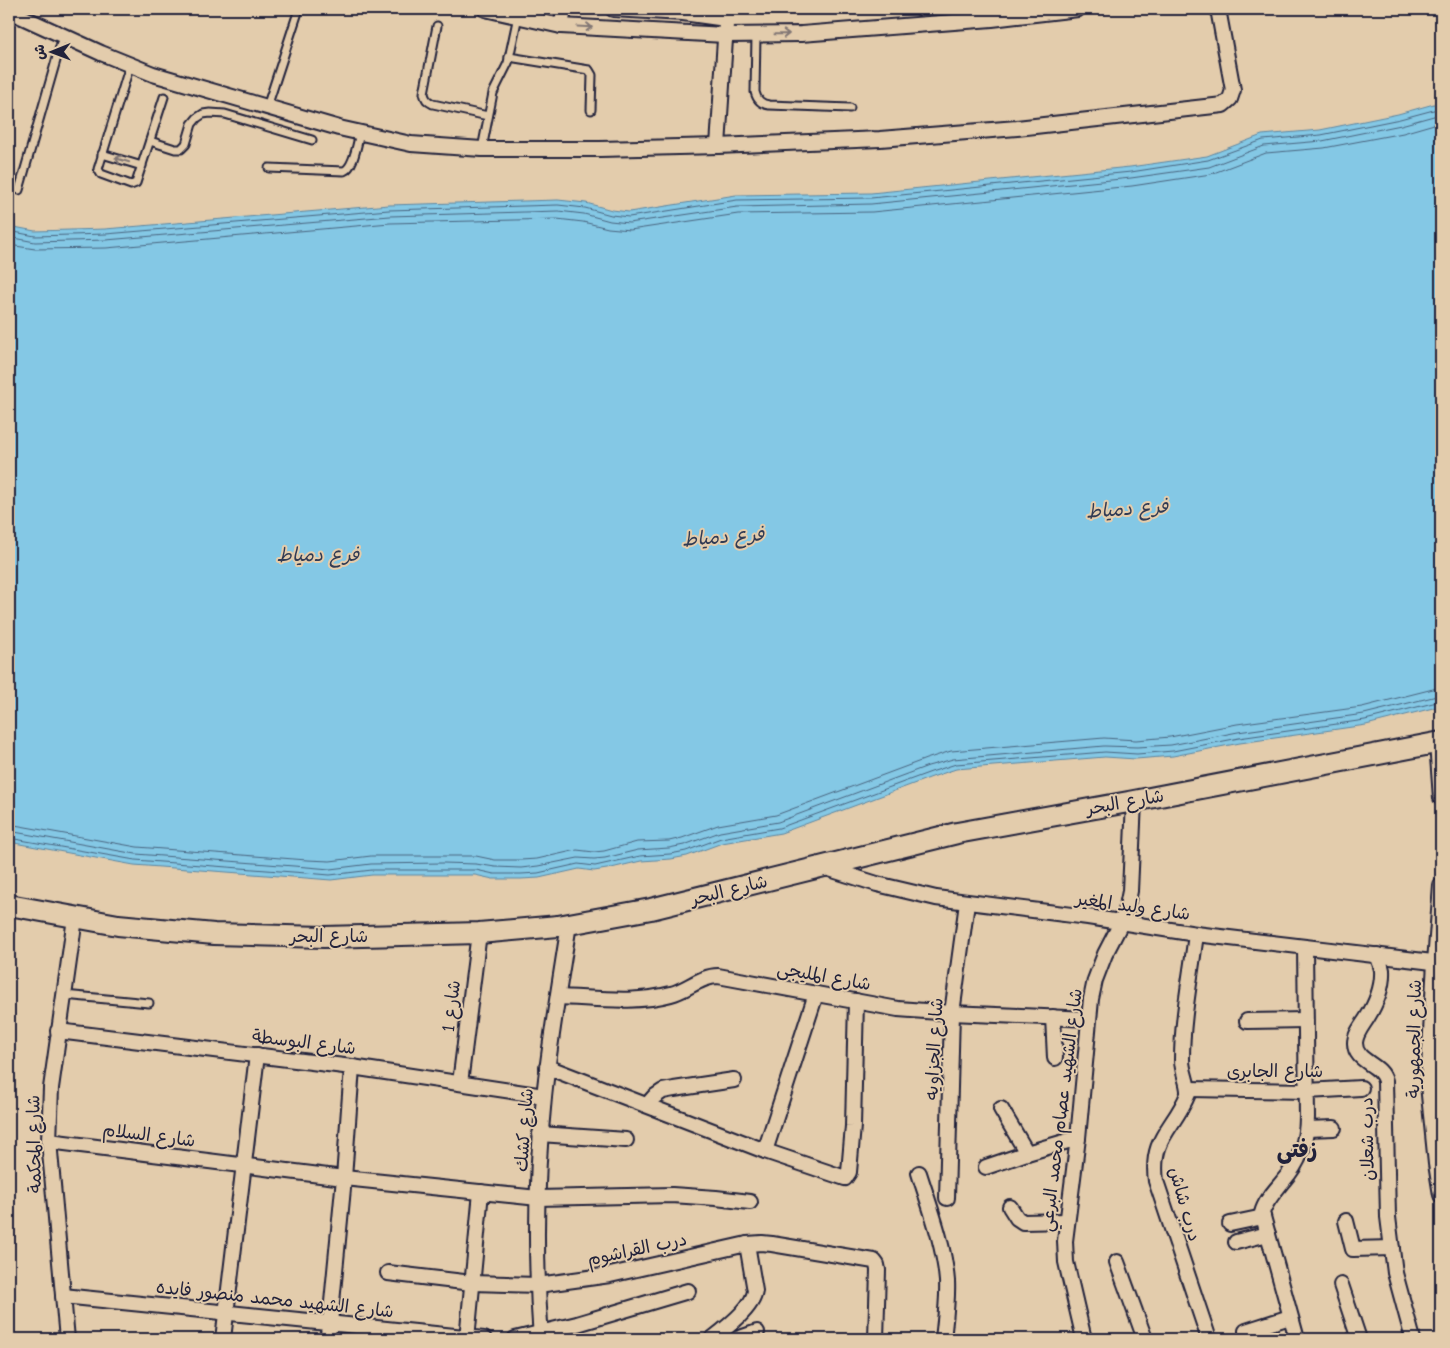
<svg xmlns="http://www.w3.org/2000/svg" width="1450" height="1348" viewBox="0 0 1450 1348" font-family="'Comic Neue','Playpen Sans Arabic',sans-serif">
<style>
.water{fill:#84c8e5;stroke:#5d86a1}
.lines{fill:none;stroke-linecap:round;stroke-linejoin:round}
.shore{stroke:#49647f;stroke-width:1}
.lane-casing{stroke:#22223b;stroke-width:11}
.street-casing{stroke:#22223b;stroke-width:18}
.secondary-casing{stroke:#22223b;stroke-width:24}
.lane{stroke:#e3ccac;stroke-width:7}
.street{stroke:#e3ccac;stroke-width:14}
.secondary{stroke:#e3ccac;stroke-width:20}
.oneway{stroke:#827774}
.labels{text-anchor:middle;stroke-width:4;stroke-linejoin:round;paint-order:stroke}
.street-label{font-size:18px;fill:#22223b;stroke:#e3ccac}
.water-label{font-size:19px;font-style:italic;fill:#313b54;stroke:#e3ccac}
.district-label{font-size:22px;font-weight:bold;fill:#22223b;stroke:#e3ccac}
</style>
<rect width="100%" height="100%" fill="#e3ccac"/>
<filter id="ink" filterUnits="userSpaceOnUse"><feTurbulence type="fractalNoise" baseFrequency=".02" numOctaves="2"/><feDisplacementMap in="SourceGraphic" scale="10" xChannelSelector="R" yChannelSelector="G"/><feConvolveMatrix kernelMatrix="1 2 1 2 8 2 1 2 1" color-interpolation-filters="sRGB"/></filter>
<g filter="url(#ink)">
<polygon class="water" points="1441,102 1441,706 1366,725 1240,743 1173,756 1136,759 1105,757 956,769 932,777 781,833 722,843 687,856 671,859 641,861 607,869 594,871 579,869 539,878 521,879 493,879 475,875 372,875 331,880 306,878 134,865 9,842 9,226 35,231 105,229 389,205 558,200 586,203 612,210 629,212 736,195 871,193 1130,167 1207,156 1262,135 1320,130 1398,114"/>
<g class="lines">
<g class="shore">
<polyline points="9,231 35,236 106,234 389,210 558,205 585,208 611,215 629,217 737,200 871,198 1131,172 1208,160 1263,140 1321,135 1400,119 1441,108"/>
<polyline points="9,237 35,242 106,240 390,216 558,211 584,214 610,221 629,223 737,207 871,204 1131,178 1209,167 1264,146 1322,141 1401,125 1441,114"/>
<polyline points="9,245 35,249 106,248 390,223 557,219 583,222 608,228 630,230 738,214 872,212 1132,186 1211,174 1266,153 1324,148 1403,133 1441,122"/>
<polyline points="9,824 137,847 307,860 330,861 371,856 476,856 495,860 521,860 537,859 577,850 594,852 604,851 637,842 669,841 682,838 718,825 776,815 926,759 951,751 1104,738 1136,740 1170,737 1237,724 1362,707 1441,687"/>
<polyline points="9,831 136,854 307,867 330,869 371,864 443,863 476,864 495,867 521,868 538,866 578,858 594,859 605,858 638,850 669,848 684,845 720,832 778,822 928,766 953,759 1104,746 1137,747 1171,745 1238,732 1364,714 1441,695"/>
<polyline points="9,838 135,860 306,873 330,875 372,870 476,870 494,874 521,874 538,873 578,864 595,866 640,856 670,854 686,851 721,838 779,828 931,772 956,764 1105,752 1137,754 1173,751 1239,738 1365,720 1441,701"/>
</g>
<defs>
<g id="lane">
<path d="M437,26L424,93C425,99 427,101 433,104L488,116"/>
<path d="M756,35L755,92C757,100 761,104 769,105L850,108"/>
<polyline points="509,57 589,70 592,75 591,110"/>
<polyline points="130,65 99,166 98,169 101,174 131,185 136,183 164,97"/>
<polyline points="267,107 299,9"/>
<polyline points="150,141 175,149 181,149 186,144 192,124 197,118 203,114 210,113 225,114 312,140"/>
<polyline points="482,149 493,93 508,63 518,16"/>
<polyline points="102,154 142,166"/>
<path d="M269,168L344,171C354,167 357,144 360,133"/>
<polyline points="19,190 63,36"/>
<polyline points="64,995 149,1003"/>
</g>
<g id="street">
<polyline points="485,9 561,26 725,35 801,34 992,19 1078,9"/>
<polyline points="613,9 683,13 726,19 801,18 914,9"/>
<polyline points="9,11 101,53 153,74 339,128 411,144 482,149 600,149 718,146 880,139 1017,128 1223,105 1230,99 1233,90 1218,9"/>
<polyline points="561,26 564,9"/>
<polyline points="718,146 727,9"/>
<polyline points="1437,743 1441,798"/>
<polyline points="823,867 877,884 936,898 1088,917 1196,934 1441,963"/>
<polyline points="1441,885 1435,962 1428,1085 1436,1164 1441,1195"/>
<path d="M1196,934C1191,975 1182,1018 1182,1060C1182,1072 1189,1084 1188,1094C1174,1129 1150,1137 1156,1181L1209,1339"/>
<path d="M1377,955C1379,960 1381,965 1382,970C1383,987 1375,1005 1367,1018C1362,1026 1355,1034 1355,1043C1355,1063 1381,1063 1385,1081L1388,1217L1395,1273L1413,1339"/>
<path d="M558,997C595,998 635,1004 671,994C687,990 701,976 718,976L898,1009L952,1013L1089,1019"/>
<polyline points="1053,1017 1055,1058"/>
<polyline points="1247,1021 1305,1020"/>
<polyline points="58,1031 352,1067 544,1096"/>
<polyline points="547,1067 765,1151 845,1178 849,1172 853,1126 856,1001"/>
<polyline points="460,1083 479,933"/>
<polyline points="1188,1089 1307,1091 1361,1088"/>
<polyline points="647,1105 654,1097 663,1091 674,1089 734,1080"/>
<polyline points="1001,1109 1027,1153"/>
<polyline points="1307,1129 1334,1128"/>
<polyline points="540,1134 626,1140"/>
<polyline points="49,1141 344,1178 538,1198 672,1195 716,1198 750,1202"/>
<polyline points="765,1151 816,994"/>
<polyline points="986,1167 1027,1153 1078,1138"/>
<path d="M919,1173C930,1208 944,1244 947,1281C948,1301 945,1320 943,1339"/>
<polyline points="947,1198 952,1013 967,903"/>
<polyline points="1010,1207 1017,1218 1023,1222 1067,1221"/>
<polyline points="1346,1221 1353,1249 1392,1248"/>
<polyline points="1230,1224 1263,1217"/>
<polyline points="1236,1242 1268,1234"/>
<polyline points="1117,1262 1145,1339"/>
<polyline points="388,1273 472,1283 538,1285 610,1275 747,1244 762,1243 772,1244 874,1261 877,1265 878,1270 876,1339"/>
<polyline points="1341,1285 1359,1339"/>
<polyline points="63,1296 484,1339"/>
<polyline points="1246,1331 1290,1317"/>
<polyline points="67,1339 49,1141 51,1088 75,918"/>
<polyline points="223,1339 257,1055"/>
<polyline points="327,1339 330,1323 344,1178 352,1067"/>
<polyline points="467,1339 481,1192"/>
<polyline points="515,1339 577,1324 688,1291"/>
<path d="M541,1339C535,1261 536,1175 544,1097C550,1039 560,982 569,924"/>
<path d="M712,1339C725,1329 753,1308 755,1291L747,1244"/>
<polyline points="737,1339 757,1332"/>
<polyline points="1084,1339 1066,1262 1065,1241 1078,1138 1091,999 1095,980 1105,954 1121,923 1126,911 1130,891 1134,801"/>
<path d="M1297,1339L1262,1213C1265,1201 1275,1191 1283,1181C1300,1162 1307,1141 1307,1117L1305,947"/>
</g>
<polyline id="secondary" points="9,905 118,925 214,934 324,937 479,933 558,926 651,909 957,833 1134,801 1441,742"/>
</defs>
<use href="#lane" class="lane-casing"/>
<use href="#street" class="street-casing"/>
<use href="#secondary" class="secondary-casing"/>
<use href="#lane" class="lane"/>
<use href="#street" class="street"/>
<use href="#secondary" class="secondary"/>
</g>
<defs><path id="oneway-shaft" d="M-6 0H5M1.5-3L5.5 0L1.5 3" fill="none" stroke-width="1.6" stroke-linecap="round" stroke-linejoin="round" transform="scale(1.25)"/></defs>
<g class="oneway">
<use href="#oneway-shaft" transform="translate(585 27) rotate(3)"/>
<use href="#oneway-shaft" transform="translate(782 34) rotate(-1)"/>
<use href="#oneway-shaft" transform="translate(122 160) rotate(-163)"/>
</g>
</g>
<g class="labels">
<g class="street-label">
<text transform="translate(1125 802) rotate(-10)" y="6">شارع البحر</text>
<text transform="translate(729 890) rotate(-14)" y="6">شارع البحر</text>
<text transform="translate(1133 906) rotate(8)" y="6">شارع وليد المغير</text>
<text x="329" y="942">شارع البحر</text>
<text transform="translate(824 976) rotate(10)" y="6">شارع المليجى</text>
<text transform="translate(451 1006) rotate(-83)" y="6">شارع 1</text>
<text transform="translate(1414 1039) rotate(-89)" y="6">شارع الجمهورية</text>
<text transform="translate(304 1042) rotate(7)" y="6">شارع البوسطة</text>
<text transform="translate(934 1049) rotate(-87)" y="6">شارع الجزاويه</text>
<text x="1275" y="1077">شارع الجابرى</text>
<text transform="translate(1061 1110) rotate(-83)" y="6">شارع الشهيد عصام محمد البرعي</text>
<text transform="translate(524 1130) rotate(-86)" y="6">شارع كشك</text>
<text transform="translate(149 1135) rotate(7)" y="6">شارع السلام</text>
<text transform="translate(1367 1139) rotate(-91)" y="6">درب شعلان</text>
<text transform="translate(34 1144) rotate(-91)" y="6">شارع المحكمة</text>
<text transform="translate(1185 1204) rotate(74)" y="6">درب شاش</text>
<text transform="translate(637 1249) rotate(-12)" y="6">درب القراشوم</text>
<text transform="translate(275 1299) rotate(6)" y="6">شارع الشهيد محمد منصور فايده</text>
</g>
<g class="water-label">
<text transform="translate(1127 508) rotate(-4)" y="7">فرع دمياط</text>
<text transform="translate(723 536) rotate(-4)" y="7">فرع دمياط</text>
<text x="318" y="561">فرع دمياط</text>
</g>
<g class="district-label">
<text x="1297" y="1157">زفتى</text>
</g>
</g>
<rect width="1450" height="1348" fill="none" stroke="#e3ccac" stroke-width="30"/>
<rect x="15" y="15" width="1420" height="1318" fill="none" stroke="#22223b" stroke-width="2" filter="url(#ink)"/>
<g transform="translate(52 52) rotate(269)" stroke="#e3ccac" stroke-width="4" paint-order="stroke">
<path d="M0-4L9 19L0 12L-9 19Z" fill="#22223b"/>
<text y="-8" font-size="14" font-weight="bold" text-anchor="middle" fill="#22223b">ش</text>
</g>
</svg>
